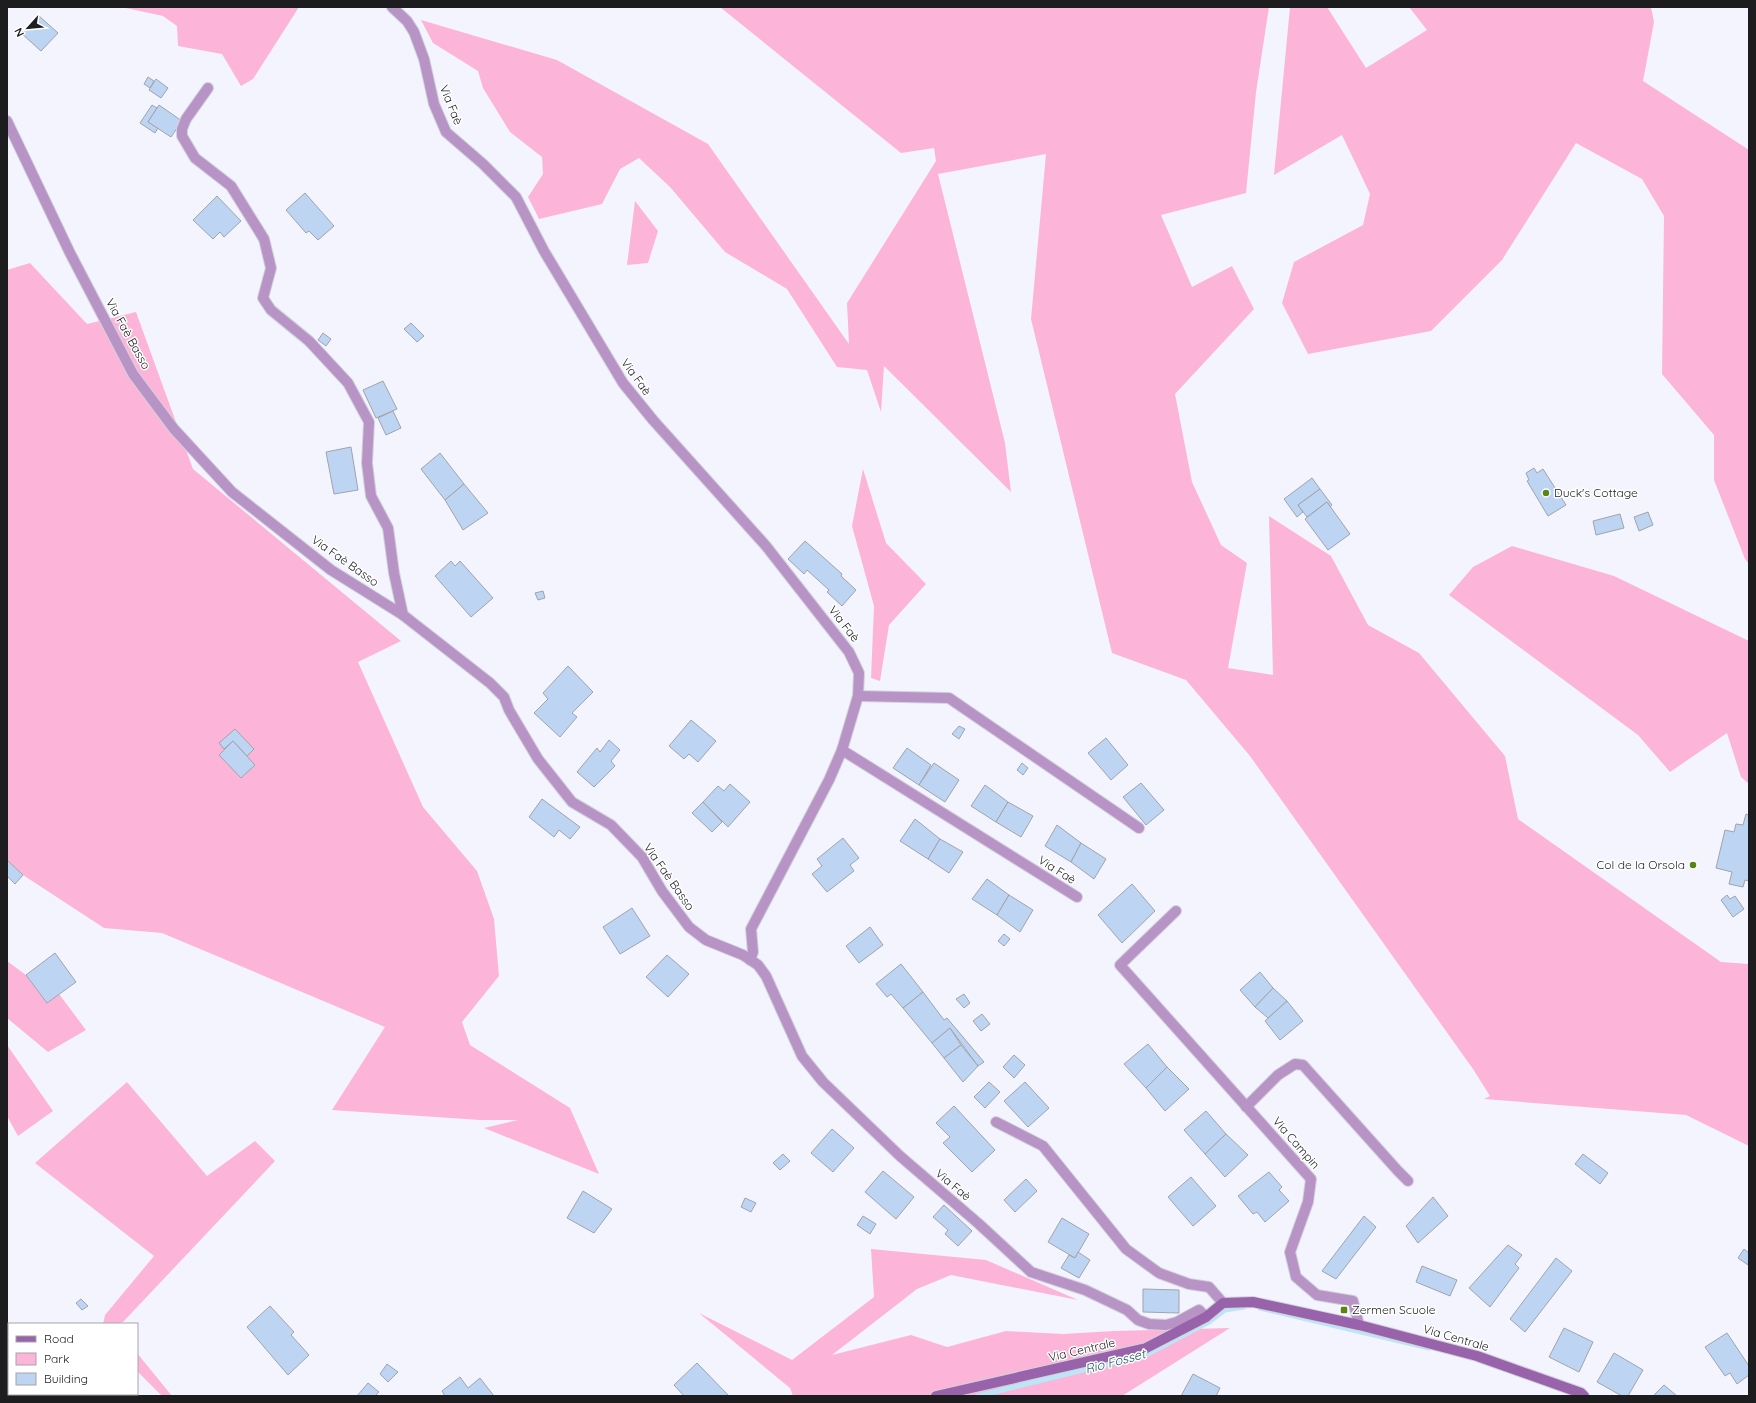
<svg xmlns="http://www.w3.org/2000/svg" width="1756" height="1403" viewBox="0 0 1756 1403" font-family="Quicksand,sans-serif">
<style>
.green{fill:#fdb4d9}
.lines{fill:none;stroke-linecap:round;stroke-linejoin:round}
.stream{stroke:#bce5f5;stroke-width:5}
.building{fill:#bdd5f2;stroke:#9fa4ab}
.street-casing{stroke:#d2d2da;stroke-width:12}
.secondary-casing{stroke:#d2d2da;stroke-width:12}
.street{stroke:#b894c6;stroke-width:10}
.secondary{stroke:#9963ac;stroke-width:10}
.poi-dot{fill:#588514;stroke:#fff;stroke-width:1.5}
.labels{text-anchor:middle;stroke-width:3;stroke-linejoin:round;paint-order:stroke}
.street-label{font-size:12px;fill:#1d1d20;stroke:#fff}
.poi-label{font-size:12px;fill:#1d1d20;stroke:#fff;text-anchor:start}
.water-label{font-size:13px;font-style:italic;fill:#255769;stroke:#fff}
</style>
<rect width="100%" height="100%" fill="#f4f4fe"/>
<g class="green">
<polygon points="121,7 299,7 253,79 241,86 222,54 178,46 177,26 163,16"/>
<polygon points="720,7 1269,7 1256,92 1246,193 1161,215 1192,287 1232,266 1254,309 1175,394 1192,482 1221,545 1247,563 1228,668 1273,675 1269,516 1331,556 1368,625 1419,653 1505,756 1518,819 1721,962 1749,964 1749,1146 1686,1115 1484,1099 1490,1096 1473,1069 1250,756 1186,680 1112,653 1031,319 1046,154 938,174 1005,443 1011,492 884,366 881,412 867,370 837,367 787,289 725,252 670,187 639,158 620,169 602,204 539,219 528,197 543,174 542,157 510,132 483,88 478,71 433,43 421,20 557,60 708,144 849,344 847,303 936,161 934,148 901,153"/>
<polygon points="1290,7 1327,7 1366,68 1427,30 1409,7 1651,7 1654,22 1643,81 1749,150 1749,564 1745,559 1714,480 1714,435 1662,374 1664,216 1642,179 1576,143 1502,260 1431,331 1308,354 1282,303 1294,262 1363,225 1370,194 1342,135 1274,175"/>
<polygon points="635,201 658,231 648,263 627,265"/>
<polygon points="30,263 87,324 136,312 193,469 401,641 358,662 423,807 477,871 494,919 499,976 462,1022 470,1045 570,1108 599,1174 484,1128 518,1120 480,1120 332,1110 385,1027 162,933 104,928 23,875 7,860 7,270"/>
<polygon points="863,469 886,543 926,584 889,625 880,681 871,678 874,606 852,526"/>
<polygon points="1512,546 1614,576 1749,641 1749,784 1741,777 1727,733 1670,772 1638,735 1449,595 1473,567"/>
<polygon points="7,961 26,975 47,1003 59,994 86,1030 48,1052 7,1018"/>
<polygon points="7,1045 53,1111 18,1136 7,1116"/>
<polygon points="127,1082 207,1176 255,1141 275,1161 123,1322 116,1324 103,1324 105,1315 154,1256 35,1163"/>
<polygon points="871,1249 986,1260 1078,1300 951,1275 917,1289 832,1355 911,1335 947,1347 1006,1331 1063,1334 1114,1331 1230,1328 1122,1396 793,1396 790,1388 699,1313 792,1360 874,1297"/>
<polygon points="137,1353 172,1396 162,1396 137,1371"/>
</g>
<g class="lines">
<g class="stream">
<polyline points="1260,1308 1429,1348"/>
<polyline points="978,1396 1148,1354 1209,1322 1225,1310 1244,1307"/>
</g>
</g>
<g class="building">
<polygon points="38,15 58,33 41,51 21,33"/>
<polygon points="148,77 154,81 150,88 144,84"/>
<polygon points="156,79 168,88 161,98 149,90"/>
<polygon points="152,105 157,108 148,122 158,128 155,133 140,123"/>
<polygon points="159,105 182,121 171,137 148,122"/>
<polygon points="305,193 334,226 318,240 309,231 306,233 286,210"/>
<polygon points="217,196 241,221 224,237 220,232 213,239 193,220"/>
<polygon points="411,323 424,336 417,342 404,329"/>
<polygon points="323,333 331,339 326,346 318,340"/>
<polygon points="383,381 397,409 376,418 363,390"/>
<polygon points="393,411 401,428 386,435 378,418"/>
<polygon points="351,447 358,490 334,494 326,452"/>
<polygon points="440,453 464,484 445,500 421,469"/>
<polygon points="1534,468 1537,473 1543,469 1566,505 1548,516 1527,481 1529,480 1526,473"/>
<polygon points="1312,478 1320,489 1298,505 1303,512 1297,517 1284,499"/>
<polygon points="464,484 488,513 463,530 445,500"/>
<polygon points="1320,489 1332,505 1330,507 1327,502 1307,517 1298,505"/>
<polygon points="1327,502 1350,534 1328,550 1305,519"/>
<polygon points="1648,512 1653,525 1639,531 1634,517"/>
<polygon points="1620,514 1624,528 1596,535 1593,521"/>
<polygon points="805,541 842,574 841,576 856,590 842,606 827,592 829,590 807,570 804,574 788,559"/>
<polygon points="451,561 455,566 460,561 493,598 471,617 435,576"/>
<polygon points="543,591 545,598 538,600 535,593"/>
<polygon points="568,666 593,692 572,713 577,717 560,737 534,713 548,699 543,693"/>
<polygon points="691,720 716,741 698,762 689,754 684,759 669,746"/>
<polygon points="959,726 965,729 959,739 952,734"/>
<polygon points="235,729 254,749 247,756 233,741 224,749 219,743"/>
<polygon points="1106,738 1128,765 1111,780 1088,753"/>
<polygon points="609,740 620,750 611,761 615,766 594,787 577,772 597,748 600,752"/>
<polygon points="233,741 255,765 241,778 219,755"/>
<polygon points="907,748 931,765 919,785 893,768"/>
<polygon points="934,763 959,780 945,802 919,785"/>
<polygon points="1022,763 1028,768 1023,775 1017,770"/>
<polygon points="1141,783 1164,810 1146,825 1123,797"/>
<polygon points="730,784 750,802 728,827 703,802 718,786 724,791"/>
<polygon points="985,785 1008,802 996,822 971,806"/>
<polygon points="542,799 580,827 570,839 559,830 554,837 529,817"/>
<polygon points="703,802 722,822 712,832 692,813"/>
<polygon points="1008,802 1033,816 1021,837 996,822"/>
<polygon points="1746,814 1749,815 1749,881 1745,880 1743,887 1729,884 1732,872 1716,868 1725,830 1734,832 1736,824 1743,825"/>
<polygon points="915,819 940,839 928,859 900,841"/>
<polygon points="1057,825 1081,843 1071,862 1045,846"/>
<polygon points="843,838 859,858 850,865 854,871 827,892 812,874 822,866 817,859"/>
<polygon points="940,839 963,852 949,873 928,859"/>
<polygon points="1081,843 1106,859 1094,879 1071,862"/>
<polygon points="7,860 23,875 15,884 7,876"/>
<polygon points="987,879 1009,895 997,915 972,899"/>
<polygon points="1132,884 1155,911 1122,943 1098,915"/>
<polygon points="1009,895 1033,910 1020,932 997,915"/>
<polygon points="1727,895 1730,899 1735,896 1744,909 1733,917 1721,900"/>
<polygon points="632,908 650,936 620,954 603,927"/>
<polygon points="870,927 883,945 859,963 846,946"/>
<polygon points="1004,934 1010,939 1004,946 998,941"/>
<polygon points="55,953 76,982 47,1003 26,975"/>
<polygon points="667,955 689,974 668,997 646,977"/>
<polygon points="901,964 923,992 903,1008 891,994 887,997 876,984"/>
<polygon points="1260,972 1273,988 1255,1007 1240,990"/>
<polygon points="1273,988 1287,1001 1268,1018 1255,1007"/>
<polygon points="923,992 944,1020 947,1018 984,1062 978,1066 950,1028 932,1043 903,1008"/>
<polygon points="964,994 970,1003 964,1008 956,999"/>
<polygon points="1287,1001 1303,1021 1280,1040 1265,1021"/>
<polygon points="982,1014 990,1024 981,1031 973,1021"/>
<polygon points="950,1028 961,1045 944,1058 932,1043"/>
<polygon points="1148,1044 1167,1067 1146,1088 1124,1064"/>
<polygon points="961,1045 978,1066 963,1082 944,1058"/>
<polygon points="1014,1055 1025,1065 1014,1078 1003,1067"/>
<polygon points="1167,1067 1189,1089 1165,1111 1146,1088"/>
<polygon points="989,1082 1000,1092 985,1108 974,1097"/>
<polygon points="1025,1082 1049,1108 1028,1127 1004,1101"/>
<polygon points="954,1106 995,1150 972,1172 943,1143 950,1137 936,1123"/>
<polygon points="1206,1111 1226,1134 1205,1154 1184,1130"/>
<polygon points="832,1129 854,1148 833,1172 811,1153"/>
<polygon points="1226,1134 1248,1155 1225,1177 1205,1154"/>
<polygon points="783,1154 790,1161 780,1170 773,1163"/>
<polygon points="1583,1154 1608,1173 1600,1184 1575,1164"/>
<polygon points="883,1171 914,1197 896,1219 865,1192"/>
<polygon points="1269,1172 1282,1187 1279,1190 1289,1201 1265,1222 1257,1212 1253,1214 1238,1196"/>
<polygon points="1191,1177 1216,1206 1193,1226 1168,1197"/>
<polygon points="1026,1179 1037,1191 1015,1212 1004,1200"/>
<polygon points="583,1191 612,1209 594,1233 567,1218"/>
<polygon points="1433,1197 1448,1216 1418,1243 1406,1226"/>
<polygon points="745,1198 756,1203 751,1212 741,1207"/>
<polygon points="944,1205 972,1231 958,1246 945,1234 948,1230 933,1217"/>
<polygon points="863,1216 876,1224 870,1234 857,1225"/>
<polygon points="1364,1216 1376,1227 1336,1279 1322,1271"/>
<polygon points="1062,1218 1089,1234 1075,1258 1048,1242"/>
<polygon points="1508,1245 1522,1255 1515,1264 1519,1268 1490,1307 1469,1288"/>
<polygon points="1744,1249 1749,1253 1748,1265 1738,1258"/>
<polygon points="1078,1252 1090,1260 1079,1278 1061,1268 1069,1255 1075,1258"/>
<polygon points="1556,1258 1572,1271 1525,1332 1510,1319"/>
<polygon points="1422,1266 1457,1280 1450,1296 1416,1282"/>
<polygon points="1143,1289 1179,1290 1179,1313 1143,1312"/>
<polygon points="81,1299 88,1306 82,1310 76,1303"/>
<polygon points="270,1306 294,1332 291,1335 309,1355 288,1375 247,1327"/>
<polygon points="1564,1328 1593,1342 1579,1372 1549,1357"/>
<polygon points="1727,1333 1749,1366 1749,1375 1737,1384 1730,1373 1725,1376 1705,1347"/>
<polygon points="1614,1353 1643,1370 1628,1396 1622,1396 1597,1382"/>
<polygon points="697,1363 729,1396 684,1396 674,1385"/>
<polygon points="387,1364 398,1372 388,1382 380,1374"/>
<polygon points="1193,1374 1220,1388 1216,1396 1181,1396"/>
<polygon points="460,1377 468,1388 480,1378 494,1396 445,1396 442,1391"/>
<polygon points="368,1383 379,1392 375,1396 357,1396"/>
<polygon points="1664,1385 1677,1396 1653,1396"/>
</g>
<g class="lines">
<defs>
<g id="street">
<polyline points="392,7 407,21 414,32 424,59 434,104 446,132 483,164 516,197 544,251 623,383 653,420 766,546 849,652 859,673 858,696 842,750 829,780 751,929 753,952 750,960"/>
<polyline points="208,88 186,119 182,129 182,136 195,158 231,186 264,239 271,268 263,298 271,310 309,341 348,383 369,422 367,463 371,496 388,528 394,573 403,615"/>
<polyline points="7,121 70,253 133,374 174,429 232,492 331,570 403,615 490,683 504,697 509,710 538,759 572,802 611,825 642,857 662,891 689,927 706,940 743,955 758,965 766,976 802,1056 823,1082 900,1156 979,1224 1031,1272 1085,1290 1127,1310 1138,1320 1149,1324 1166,1325 1177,1322 1199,1310 1206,1317"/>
<polyline points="858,696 949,698 1139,828"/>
<polyline points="842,750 1077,897"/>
<polyline points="1176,911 1120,965 1311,1179 1308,1202 1290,1252 1296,1277 1317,1295 1353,1301 1359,1325"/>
<polyline points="1246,1107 1278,1075 1295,1064 1303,1065 1398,1171 1408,1181"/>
<polyline points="996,1122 1043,1146 1126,1249 1159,1273 1189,1284 1209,1287 1223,1303"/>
</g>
<polyline id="secondary" points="936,1396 1146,1348 1206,1317 1223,1303 1253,1302 1359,1325 1477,1356 1581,1393 1584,1396"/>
</defs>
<use href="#street" class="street-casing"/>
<use href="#secondary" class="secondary-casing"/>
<use href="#street" class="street"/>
<use href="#secondary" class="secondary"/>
</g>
<g class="poi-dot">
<circle cx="1546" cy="493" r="4"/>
<circle cx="1693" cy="865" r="4"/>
<rect x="1340" y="1306" width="8" height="8" rx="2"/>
</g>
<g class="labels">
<g class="street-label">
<text transform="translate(451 105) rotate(68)" y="4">Via Faè</text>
<text transform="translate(128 334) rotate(61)" y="4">Via Faè Basso</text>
<text transform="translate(636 377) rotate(54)" y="4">Via Faè</text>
<text transform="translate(345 561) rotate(35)" y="4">Via Faè Basso</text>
<text transform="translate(844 624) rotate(52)" y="4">Via Faè</text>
<text transform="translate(1057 870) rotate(32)" y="4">Via Faè</text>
<text transform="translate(669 877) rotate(55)" y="4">Via Faè Basso</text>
<text transform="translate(1296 1143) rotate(49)" y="4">Via Campin</text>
<text transform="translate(953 1185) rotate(40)" y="4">Via Faè</text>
<text transform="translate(1456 1338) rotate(16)" y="4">Via Centrale</text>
<text transform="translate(1082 1350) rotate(-13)" y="4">Via Centrale</text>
</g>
<g class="poi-label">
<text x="1554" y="497">Duck's Cottage</text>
<text x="1685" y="869" text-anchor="end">Col de la Orsola</text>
<text x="1352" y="1314">Zermen Scuole</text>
</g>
<g class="water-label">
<text transform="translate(1115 1361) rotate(-15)" y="5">Rio Fosset</text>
</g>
</g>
<rect width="1756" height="1403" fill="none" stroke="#1d1d20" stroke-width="16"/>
<rect x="8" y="1323" width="130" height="72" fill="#ffffff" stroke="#a5a5a6"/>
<rect x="16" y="1336" width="20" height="6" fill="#9963ac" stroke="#a5a5a6"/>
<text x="44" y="1343" font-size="12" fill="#1d1d20">Road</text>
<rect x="16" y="1353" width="20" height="12" fill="#fdb4d9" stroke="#a5a5a6"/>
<text x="44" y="1363" font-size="12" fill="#1d1d20">Park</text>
<rect x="16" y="1373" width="20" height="12" fill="#bdd5f2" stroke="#a5a5a6"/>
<text x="44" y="1383" font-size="12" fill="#1d1d20">Building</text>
<g transform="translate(28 28) rotate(243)" stroke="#ffffff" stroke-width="3" paint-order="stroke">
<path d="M0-3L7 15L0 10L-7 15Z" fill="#1d1d20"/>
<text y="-6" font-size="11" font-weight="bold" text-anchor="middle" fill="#1d1d20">N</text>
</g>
</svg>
